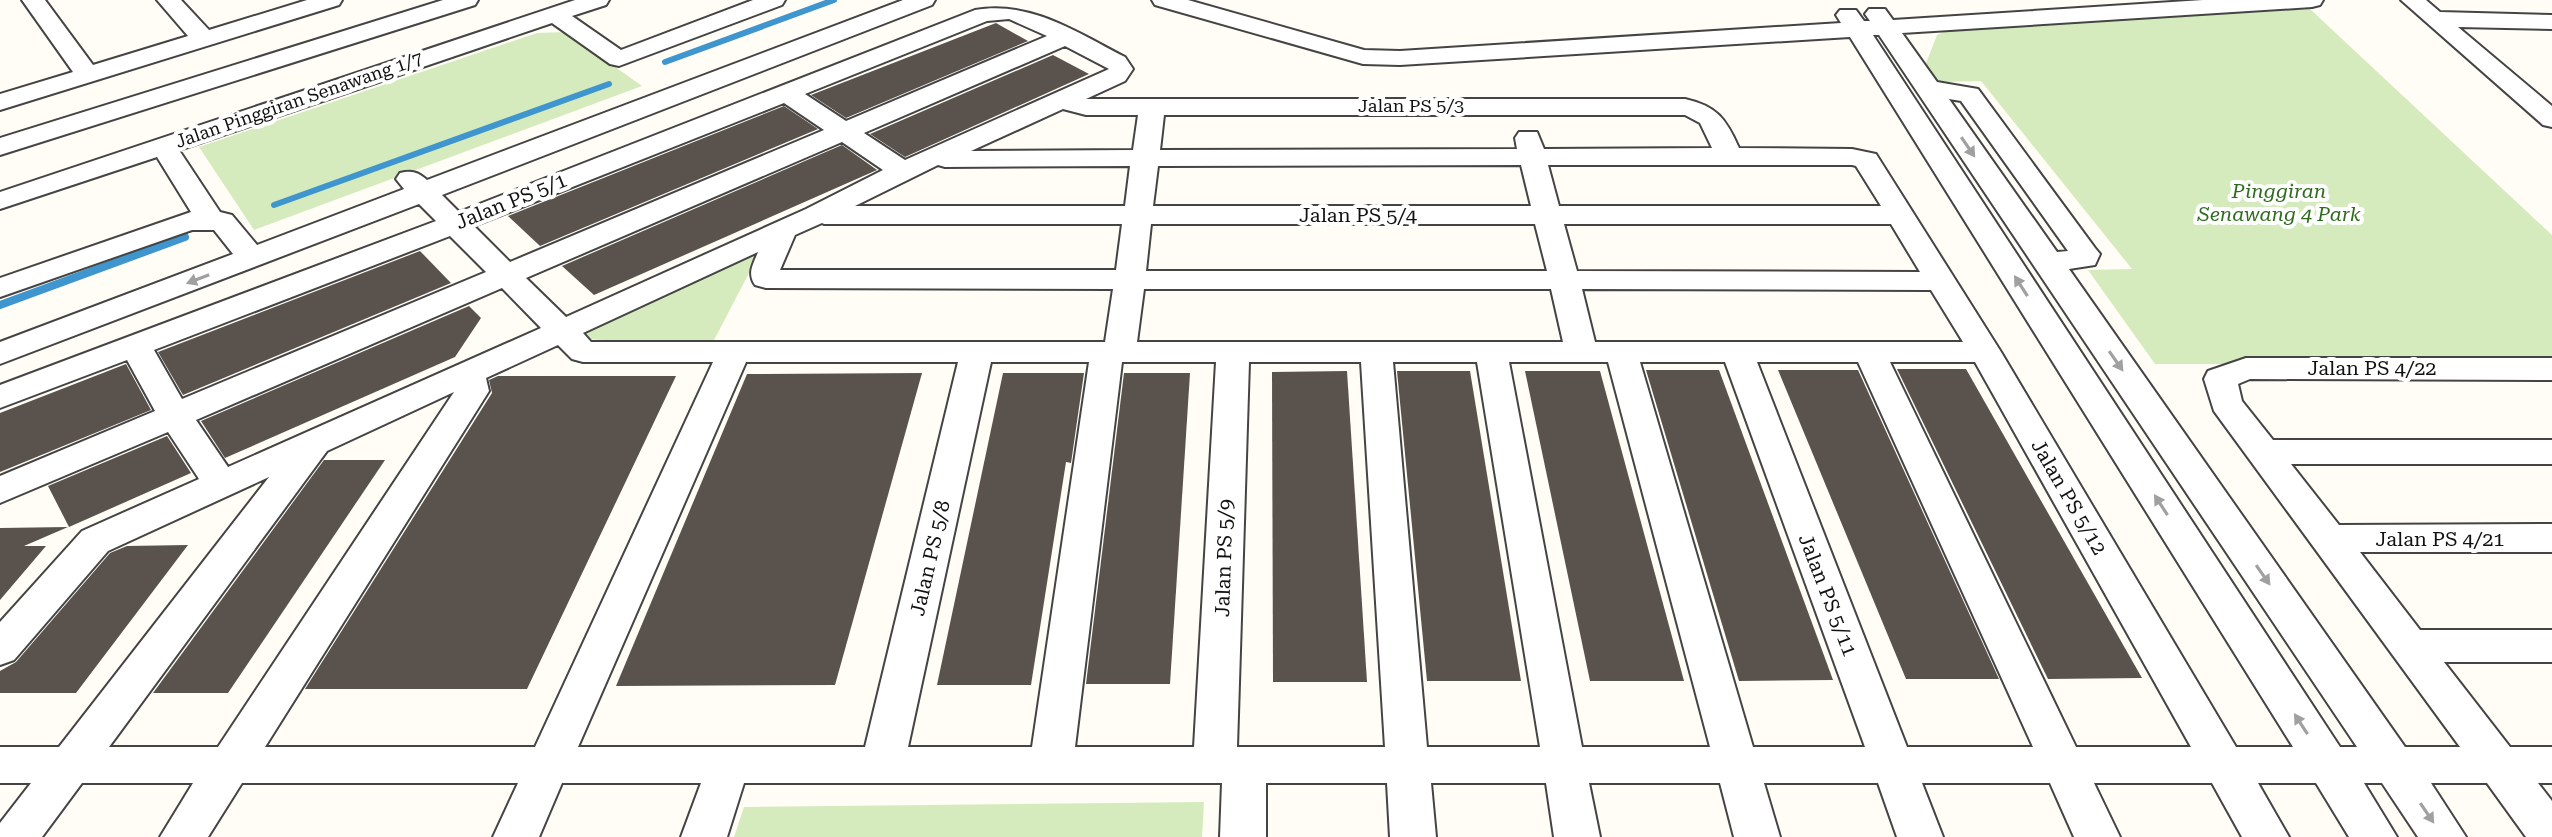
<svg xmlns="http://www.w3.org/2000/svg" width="2552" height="837" viewBox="0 0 2552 837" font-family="'Roboto Serif',serif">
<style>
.green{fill:#d5ebbd}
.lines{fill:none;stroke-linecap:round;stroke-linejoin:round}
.stream-far1{stroke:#3f96cf;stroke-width:6}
.stream{stroke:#3f96cf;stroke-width:8}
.building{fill:#5a524d}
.minor-casing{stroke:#444;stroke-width:4}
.minor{fill:#fff;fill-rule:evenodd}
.oneway{fill:#a0a0a0}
.labels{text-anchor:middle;stroke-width:8;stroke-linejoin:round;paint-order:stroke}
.far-street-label{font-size:18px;fill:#111;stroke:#fff}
.park-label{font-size:20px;font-style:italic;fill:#2f6b1f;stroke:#fff}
.street-label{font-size:20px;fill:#111;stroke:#fff}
</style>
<rect width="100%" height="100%" fill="#fffdf5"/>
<g class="green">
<polygon points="2310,9 2552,235 2552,364 2155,364 2088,270 2132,269 1981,81 1936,82 1926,63 1937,35 1948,30"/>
<polygon points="566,32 642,86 254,230 199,147 537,33"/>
<polygon points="763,246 711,346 586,339 581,331"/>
<polygon points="1204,802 1202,837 734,837 744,807"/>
</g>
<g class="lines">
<g class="stream-far1">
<polyline points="665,62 834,0"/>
<polyline points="274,205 609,84"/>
</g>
<polyline class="stream" points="0,305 185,237"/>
</g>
<g class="building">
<polygon points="996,23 1028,41 846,118 811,95"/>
<polygon points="1053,55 1089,74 905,157 870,134"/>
<polygon points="784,106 818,129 540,246 508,216"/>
<polygon points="842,145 877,170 594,295 562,266"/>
<polygon points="420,251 451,283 183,395 158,352"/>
<polygon points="469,306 481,318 455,357 225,458 201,421"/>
<polygon points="126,364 151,410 0,472 0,413"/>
<polygon points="1897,369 1966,369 2142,678 2048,679"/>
<polygon points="1646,370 1719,370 1833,680 1739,681"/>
<polygon points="1778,370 1858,370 1999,679 1906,679"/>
<polygon points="1347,371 1367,682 1273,682 1272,372"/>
<polygon points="1397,371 1470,371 1521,681 1427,681"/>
<polygon points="1525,371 1600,371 1684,681 1590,681"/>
<polygon points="922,373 835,685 616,686 747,374"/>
<polygon points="1003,373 1084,373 1071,463 1066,462 1031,685 937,685"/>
<polygon points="1124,373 1190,373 1170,684 1086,684"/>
<polygon points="498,376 676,376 527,689 305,689 492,393 489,380"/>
<polygon points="167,436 191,473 69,527 48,486"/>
<polygon points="324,460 385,460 228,693 153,693"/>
<polygon points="68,527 24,546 46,546 0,600 0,528"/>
<polygon points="188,545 76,693 0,693 0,671 16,662 110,553 127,546"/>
</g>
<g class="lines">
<defs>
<g id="minor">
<polygon points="22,0 45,0 93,65 188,36 157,0 181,0 209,30 307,0 342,0 339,5 0,110 0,94 73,72"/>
<polygon points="443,0 478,0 475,5 0,155 0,138"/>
<path d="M575,0H609L606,5L572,16L621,50L753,0H785L782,5L619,66L610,64L552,23L179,150L220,212L232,215L257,245L404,189L396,179L400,173C412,170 418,172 427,180L903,0H935L932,5L442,195L459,212L975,10C1030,0 1078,33 1125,57L1133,69L1125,81L1086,99H1685C1717,106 1726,119 1739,148L1852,149L1876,154L2001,352L2236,747H2293L1850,37L1400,65L1363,64L1155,5L1152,0H1188L1364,50L1400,51L1841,23L1836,15L1840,10H1856L1864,21H1870L1865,14L1869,9H1885L1893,20L2203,0H2323L2320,5L2312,7L1902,33L1937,82L1978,89L2095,248L2100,254L2095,265L2069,269L2405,747H2460L2214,411L2204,379L2208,371L2246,358H2552V380L2250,379L2238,384L2242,401L2273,440H2552V464H2291L2339,525L2552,524V552H2360L2420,630H2552V662H2444L2510,747H2552V783H2538L2552,801V837H2526L2487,783H2431L2466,837H2418L2382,783H2364L2397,837H2349L2316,783H2258L2289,837H2242L2212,783H2094L2120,837H2074L2050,783H1922L1943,837H1897L1878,783H1764L1780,837H1734L1720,783H1589L1600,837H1554L1546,783H1431L1436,837H1390L1387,783H1266V837H1220L1222,783H744L727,837H681L701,783H562L539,837H493L518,783H242L208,837H160L193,783H82L42,837H0V823L31,783H0V747H59L269,477L108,551L14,660L0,665V622L82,531L199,479L168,432L0,503V476L155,411L127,360L0,408V385L436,221L419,204L0,364V342L233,254L214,230H192L0,297V278L191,212L157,157L0,209V192ZM1009,19L1047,36L846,121L805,94L987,21ZM1873,35H1879L2357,747H2340ZM1065,46L1109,69L905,160L864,133ZM1949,99L1961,101L2068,251L2057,252ZM784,103L824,130L510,262L474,226ZM1063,109L1086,115H1138L1133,150L971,151ZM1164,115H1685L1700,123L1712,148L1544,149L1537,132H1519L1515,138L1517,149L1160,150ZM842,142L883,170L806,209L566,317L526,278ZM938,165L945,167L1130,166L1125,206H855ZM1521,165L1531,206H1153L1158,166ZM1548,165H1852L1856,166L1881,206H1559ZM822,223L824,224H1122L1116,270H780L795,235ZM1151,224H1535L1547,271H1146ZM1564,224H1891L1920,272L1577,271ZM450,236L486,272L182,399L154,350ZM758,252C753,265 747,273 755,285L766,288L1113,289L1105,342H591L583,333ZM502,288L541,328L228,467L196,420ZM1144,289H1551L1563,342H1137ZM1582,289L1931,290L1963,342H1595ZM558,345L572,359L583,362H713L535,747H265L489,391L486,378ZM746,362H958L865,747H578ZM991,362H1089L1032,747H908ZM1122,362H1216L1194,747H1075ZM1249,362H1361L1385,747H1237ZM1393,362H1477L1540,747H1427ZM1509,362H1608L1710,747H1582ZM1640,362H1725L1865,747H1753ZM1757,362H1858L2033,747H1907ZM1890,362H1975L2191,747H2076ZM454,392L218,747H109L327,451Z"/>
<polygon points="2401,0 2426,0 2440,12 2552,15 2552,29 2458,27 2552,106 2552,127 2543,125"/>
</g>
</defs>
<use href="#minor" class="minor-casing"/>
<use href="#minor" class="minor"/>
</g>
<defs><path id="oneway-solid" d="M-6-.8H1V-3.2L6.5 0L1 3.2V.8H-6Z" transform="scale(2)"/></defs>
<g class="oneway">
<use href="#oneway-solid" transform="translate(1968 147) rotate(56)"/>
<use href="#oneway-solid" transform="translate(198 279) rotate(159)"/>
<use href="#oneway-solid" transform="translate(2021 286) rotate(-123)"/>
<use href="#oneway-solid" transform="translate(2116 361) rotate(55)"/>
<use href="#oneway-solid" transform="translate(2161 505) rotate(-123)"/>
<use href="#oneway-solid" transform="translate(2263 575) rotate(55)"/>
<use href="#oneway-solid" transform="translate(2301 724) rotate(-123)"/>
<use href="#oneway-solid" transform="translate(2427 813) rotate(56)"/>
</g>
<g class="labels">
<g class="far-street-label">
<text transform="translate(299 100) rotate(-19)" y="6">Jalan Pinggiran Senawang 1/7</text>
<text x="1411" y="112">Jalan PS 5/3</text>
</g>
<g class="park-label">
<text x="2279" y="198">Pinggiran<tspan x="2279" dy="23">Senawang 4 Park</tspan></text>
</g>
<g class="street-label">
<text transform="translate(511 201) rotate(-22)" y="7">Jalan PS 5/1</text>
<text x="1358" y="222">Jalan PS 5/4</text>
<text x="2372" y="375">Jalan PS 4/22</text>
<text transform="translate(2069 497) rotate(60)" y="7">Jalan PS 5/12</text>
<text x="2440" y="546">Jalan PS 4/21</text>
<text transform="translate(930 558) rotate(-77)" y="7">Jalan PS 5/8</text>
<text transform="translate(1224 558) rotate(-88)" y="7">Jalan PS 5/9</text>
<text transform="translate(1828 595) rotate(69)" y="7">Jalan PS 5/11</text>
</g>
</g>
</svg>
